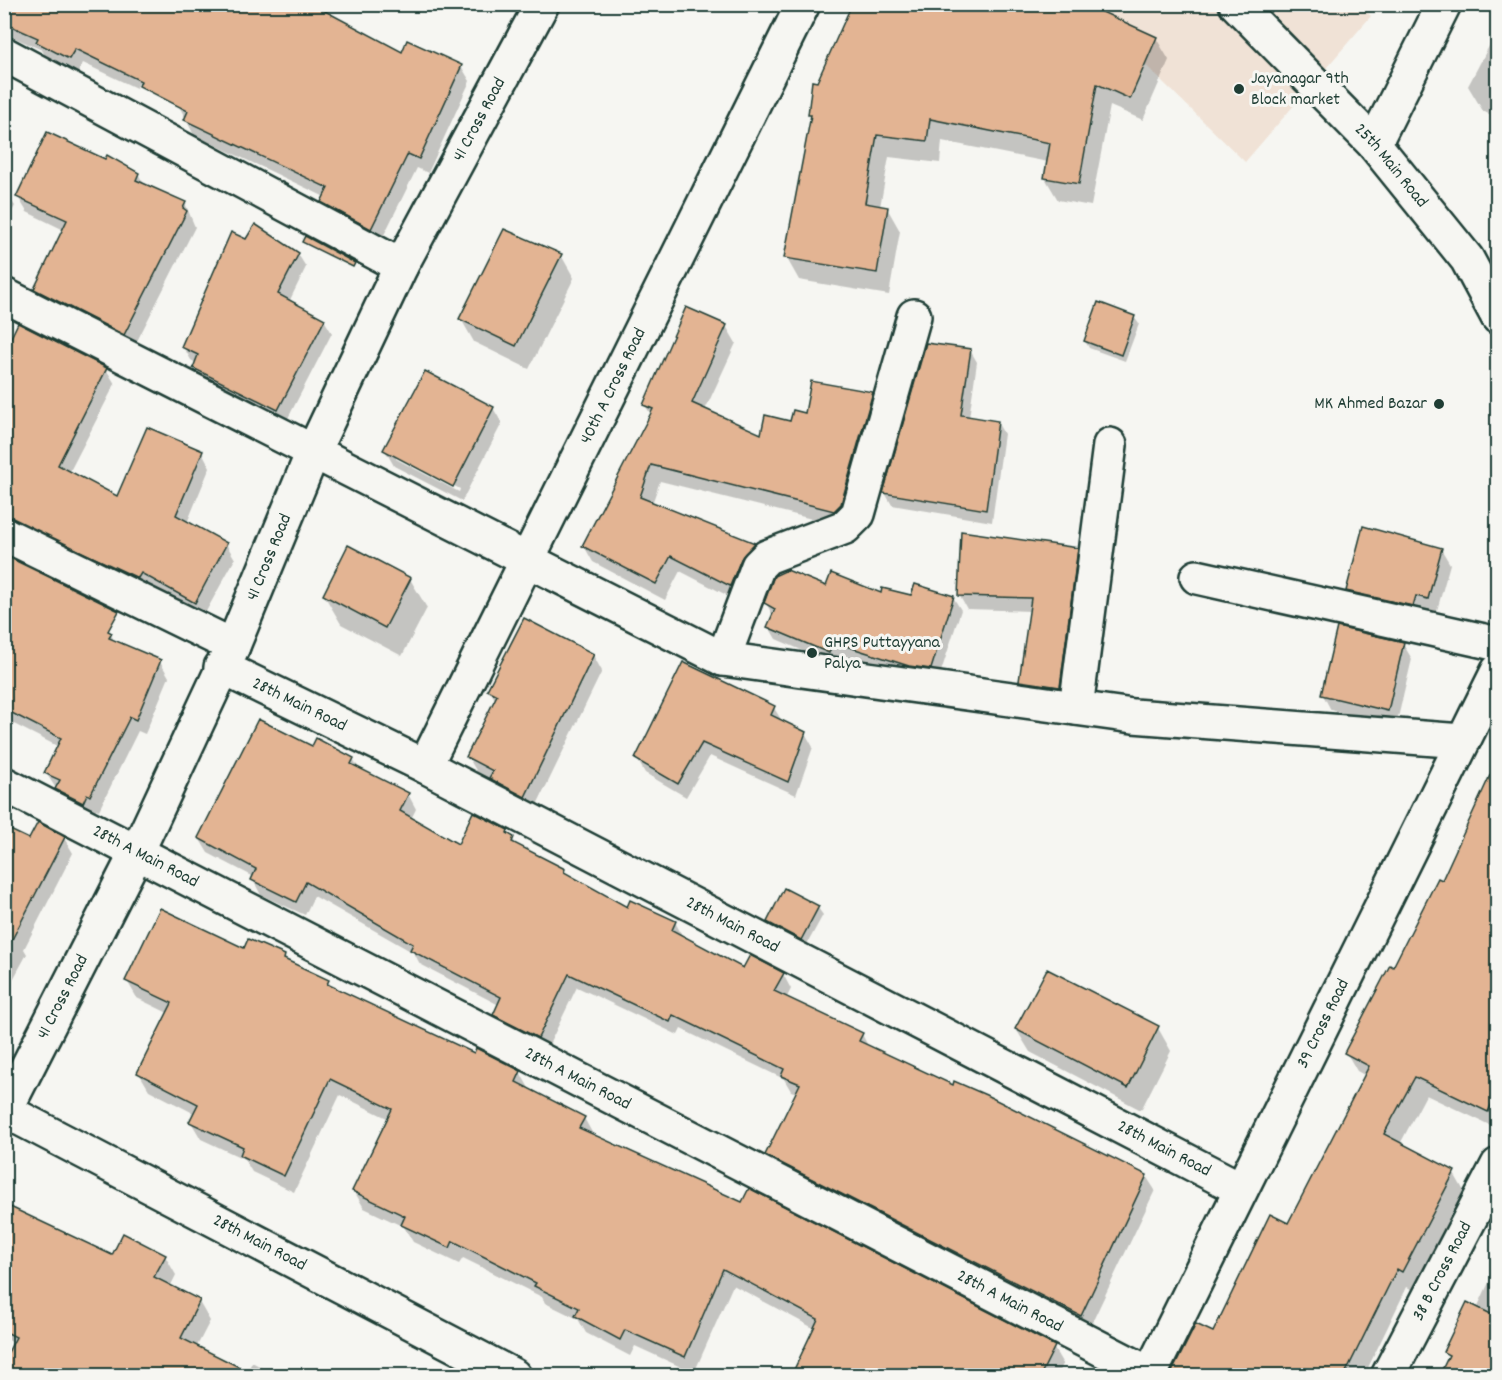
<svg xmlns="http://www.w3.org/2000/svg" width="1502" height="1380" viewBox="0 0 1502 1380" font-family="Dekko,sans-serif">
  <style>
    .built { fill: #f0e2d6 }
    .shadow { fill: #0003; fill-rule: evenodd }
    .building { fill: #e3b493; stroke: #1f3d34; stroke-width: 1.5 }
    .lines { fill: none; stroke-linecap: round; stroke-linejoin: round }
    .minor-casing { stroke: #1f3d34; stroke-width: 38 }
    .minor { stroke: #f6f6f2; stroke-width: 33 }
    .poi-dot { fill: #1f3d34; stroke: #f6f6f2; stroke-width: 2 }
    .labels { text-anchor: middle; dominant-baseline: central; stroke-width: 6; stroke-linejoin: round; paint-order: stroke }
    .poi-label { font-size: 18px; fill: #1f3d34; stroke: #f6f6f2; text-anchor: start }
    .street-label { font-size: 18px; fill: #1f3d34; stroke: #f6f6f2 }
  </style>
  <rect width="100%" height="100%" fill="#f6f6f2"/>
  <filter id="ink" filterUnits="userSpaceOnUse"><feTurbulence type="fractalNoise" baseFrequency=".0167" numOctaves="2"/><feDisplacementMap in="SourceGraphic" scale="12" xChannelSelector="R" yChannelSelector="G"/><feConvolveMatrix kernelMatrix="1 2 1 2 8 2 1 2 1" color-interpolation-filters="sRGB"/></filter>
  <g filter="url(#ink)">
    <polygon class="built" points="1358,4 1371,16 1245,162 1084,5"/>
    <g class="shadow">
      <polygon points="4,4 177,4 136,88 83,63 78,73 46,57 42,50 4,33"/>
      <polygon points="1401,4 1444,4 1435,19"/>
      <polygon points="1498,29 1498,119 1483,111 1468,86"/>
      <polygon points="1156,38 1169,60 1143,120 1110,106 1091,206 1058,200 1045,178 1048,162 942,141 940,163 889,157 880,207 887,208 900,231 889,295 799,280 786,257 812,119 809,115"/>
      <polygon points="461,66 470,81 428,173 417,168 380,243 332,218 323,202 325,197 194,135 179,106"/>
      <polygon points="106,161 138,174 145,185 185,203 195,227 133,349 44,304 35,289 64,230 27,212 18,197"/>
      <polygon points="4,190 15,206 4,226"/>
      <polygon points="298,254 306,267 289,302 324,320 332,333 286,422 202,382 194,368 196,363 191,360 183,346"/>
      <polygon points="561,255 574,278 529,369 474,342 461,319"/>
      <polygon points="1134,317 1139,324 1125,361 1089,348 1085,341"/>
      <polygon points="726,326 736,343 705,410 762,436 807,415 872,393 882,409 844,527 660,481 652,504 754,544 763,560 740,602 680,571 665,600 593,562 584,546 651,415 645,405"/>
      <polygon points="4,338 106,369 115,384 69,473 118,498 202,452 210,467 187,523 226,544 235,559 203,617 149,587 146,591 4,520"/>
      <polygon points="970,350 977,362 969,418 997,422 1004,434 992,522 892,505 885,493"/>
      <path d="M 493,408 L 502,423 L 462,501 L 394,466 L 385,450 ZM 396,455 L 460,489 L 459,492 L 396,459 Z"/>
      <polygon points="1077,549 1085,563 1067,700 1028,695 1020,681 1031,611 967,609 959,595"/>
      <polygon points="1441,549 1450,564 1436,614 1424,610 1422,621 1357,606 1348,591"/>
      <polygon points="410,579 427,608 402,656 341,624 324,595"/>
      <polygon points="4,582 111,634 115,643 160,662 169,677 145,734 138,731 99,810 96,809 91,818 66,804 46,773 59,747 4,719"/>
      <polygon points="827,588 882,595 953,597 961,610 938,681 917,678 840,654 836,665 776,639 769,627 773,616 766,603"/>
      <polygon points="1403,644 1412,659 1396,726 1331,710 1323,695"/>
      <polygon points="593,655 602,671 534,811 500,794 492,781 477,772 468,757 496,701 489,689"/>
      <polygon points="774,708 782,721 805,733 813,747 796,795 710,756 686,797 645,773 637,759"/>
      <polygon points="312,748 353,759 360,770 408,794 416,809 411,819 459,846 507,831 518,847 564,871 567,875 627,910 675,922 683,937 744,970 783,974 791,989 786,999 862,1034 869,1048 1146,1176 1155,1190 1089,1329 775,1169 767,1155 797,1093 791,1091 784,1079 681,1029 678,1035 577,987 546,1051 503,1029 494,1014 499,1005 420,964 414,953 314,896 305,915 261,895 253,880 254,877 208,853 199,838"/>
      <polygon points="1498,768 1498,1129 1426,1095 1400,1144 1453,1172 1464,1191 1413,1290 1407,1287 1364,1376 1172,1376 1213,1334 1289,1225 1366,1076 1357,1071 1346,1052 1442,882"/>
      <polygon points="4,828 29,841 64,838 73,853 24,949 27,954 4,996"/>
      <polygon points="784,890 818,908 823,915 806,946 773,929 768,922"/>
      <polygon points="245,950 284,956 288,963 328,981 332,988 475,1055 520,1072 530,1090 584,1118 594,1136 1053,1347 1063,1364 1058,1376 793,1376 815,1329 733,1285 694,1373 635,1346 630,1356 586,1333 578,1319 545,1303 542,1297 463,1258 459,1264 413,1242 404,1227 364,1208 354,1191 389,1119 340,1095 294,1192 252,1172 244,1159 201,1139 191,1122 195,1114 149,1090 139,1073 168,1013 137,998 127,981"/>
      <polygon points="1158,1028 1171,1051 1141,1110 1030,1052 1016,1029"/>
      <polygon points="5,1205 113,1257 165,1256 176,1275 170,1287 199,1302 210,1321 196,1348 247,1372 252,1362 277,1376 4,1376 14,1343 4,1338"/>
      <polygon points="1498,1263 1498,1376 1440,1376 1449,1358 1445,1352 1477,1308"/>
    </g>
    <g class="building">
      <polygon points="4,4 325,4 325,11 402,52 407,40 462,65 419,159 408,154 371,229 321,202 328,188 184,120 188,111 139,86 141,81 75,49 69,59 36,42 38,38 4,23"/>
      <polygon points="852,4 1085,4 1157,37 1130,99 1097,84 1079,184 1044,178 1050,143 930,119 927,141 877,135 865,203 888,207 877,273 784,258 811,115 808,115 812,81 817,82"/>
      <polygon points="47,132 105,159 107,155 139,173 136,180 186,202 183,208 187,211 124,335 34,289 67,220 16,197"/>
      <polygon points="255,224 299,253 278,294 325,319 278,410 193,368 198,355 181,347 231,232 246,239"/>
      <polygon points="504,229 562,254 516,346 459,319"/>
      <polygon points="305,236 355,263 353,267 302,242"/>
      <polygon points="1098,302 1135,316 1121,355 1084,341"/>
      <polygon points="686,307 727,325 692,403 761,434 765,415 790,421 793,410 805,413 811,381 873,392 841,504 834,511 651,465 640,497 755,543 741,559 730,586 671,556 656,584 582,546 653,409 643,405"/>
      <polygon points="18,323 107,368 58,465 117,496 147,427 203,451 176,515 227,543 195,603 141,573 138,578 4,516 4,352"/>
      <polygon points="926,343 971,349 961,415 998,421 986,510 883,493"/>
      <polygon points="425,371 494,407 453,487 383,450"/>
      <polygon points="1363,526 1442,548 1428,599 1416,596 1413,606 1346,591"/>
      <polygon points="961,531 1078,548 1060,687 1019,681 1031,598 958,596"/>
      <polygon points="348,545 411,578 385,628 323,595"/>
      <polygon points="4,555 119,611 108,631 112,633 109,638 161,660 136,720 130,717 90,796 87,794 83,803 55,789 60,780 44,773 61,738 4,709"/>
      <polygon points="787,570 826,586 831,573 881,593 882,588 911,595 915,584 954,596 931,669 909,666 833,642 829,653 767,627 775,609 764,603 774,576"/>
      <polygon points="524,618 594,654 525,797 489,778 493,771 466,757 497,695 487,690"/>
      <polygon points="1337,627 1404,642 1388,711 1321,695"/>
      <polygon points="683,662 775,706 771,715 806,732 788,782 702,743 678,784 635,759"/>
      <polygon points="258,719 312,746 316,738 354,758 351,764 409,793 400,811 458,844 473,812 508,830 507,833 514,837 512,842 565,869 564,872 627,907 630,900 676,921 672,930 743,968 750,955 784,973 774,991 863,1033 859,1041 953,1085 954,1081 986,1095 1147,1175 1081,1316 765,1155 800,1084 781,1076 784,1069 673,1015 670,1022 569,974 538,1038 493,1015 501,997 410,950 413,944 306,882 296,902 251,880 256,869 198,838"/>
      <polygon points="1497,760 1497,1092 1488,1112 1415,1077 1384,1134 1455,1171 1402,1272 1397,1269 1344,1376 1170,1376 1196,1324 1213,1332 1270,1214 1288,1223 1369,1066 1344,1053 1390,965 1393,967 1438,878 1442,880"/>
      <polygon points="38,822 65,837 4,955 4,827 29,839"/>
      <polygon points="784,888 819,906 801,940 767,922"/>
      <polygon points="160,908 244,948 248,939 285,955 284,959 329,980 327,984 474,1053 476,1048 521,1071 516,1082 585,1117 579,1128 742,1202 749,1188 1055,1346 1040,1376 791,1376 818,1319 723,1269 685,1357 625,1330 620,1340 575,1316 579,1308 534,1286 536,1283 453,1241 450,1248 401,1225 405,1216 352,1191 392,1109 330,1079 284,1176 240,1155 243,1147 189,1122 198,1104 137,1073 172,1003 125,981"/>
      <polygon points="1047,969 1159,1026 1128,1088 1015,1029"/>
      <polygon points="4,1204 112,1255 123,1233 166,1255 154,1277 200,1300 181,1338 257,1376 4,1376 4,1360 16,1337 4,1331"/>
      <polygon points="1467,1302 1497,1317 1497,1376 1439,1376 1449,1355 1443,1352"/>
    </g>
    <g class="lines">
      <g class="minor-casing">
        <g id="minor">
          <path id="s1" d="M 1236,4 L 1374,144 L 1467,259 L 1498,317"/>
          <polyline points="4,54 401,266"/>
          <polyline points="1374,144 1444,4"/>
          <polyline points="4,295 723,659 1133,716 1462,741"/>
          <polyline points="4,534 233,646"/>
          <polyline points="1197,577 1498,644"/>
          <polyline points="723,659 758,566 767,557 845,527 858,514 914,316"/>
          <path id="s2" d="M 221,667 L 425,766 L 1241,1189"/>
          <polyline points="1076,708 1110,445"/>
          <path id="s3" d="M 425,766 L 803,4"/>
          <path id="s4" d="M 4,784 L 1150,1374"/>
          <path id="s5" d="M 4,1110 L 514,1376"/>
          <path id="s6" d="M 4,1113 L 136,854 L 233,646 L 313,452 L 401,266 L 542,4"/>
          <path id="s7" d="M 1149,1376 L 1498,671"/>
          <path id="s8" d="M 1388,1376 L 1498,1165"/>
        </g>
      </g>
      <use href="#minor" class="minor"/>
    </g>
  </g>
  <g class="poi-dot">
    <circle cx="1239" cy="89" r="6"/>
    <circle cx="1439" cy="404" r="6"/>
    <circle cx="812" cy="653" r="6"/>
  </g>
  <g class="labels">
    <g class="poi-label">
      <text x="1251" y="79">Jayanagar 9th<tspan x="1251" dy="21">Block market</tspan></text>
      <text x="1427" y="404" text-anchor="end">MK Ahmed Bazar</text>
      <text x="824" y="643">GHPS Puttayyana<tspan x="824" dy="21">Palya</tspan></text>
    </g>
    <g class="street-label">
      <text stroke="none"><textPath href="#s6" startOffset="1102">41 Cross Road</textPath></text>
      <text stroke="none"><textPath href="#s1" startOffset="224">25th Main Road</textPath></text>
      <text stroke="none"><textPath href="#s3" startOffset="424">40th A Cross Road</textPath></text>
      <text stroke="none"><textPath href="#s6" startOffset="616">41 Cross Road</textPath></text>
      <text stroke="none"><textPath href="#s2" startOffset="87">28th Main Road</textPath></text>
      <text stroke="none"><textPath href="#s4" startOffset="159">28th A Main Road</textPath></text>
      <text stroke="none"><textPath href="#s2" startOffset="573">28th Main Road</textPath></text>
      <text stroke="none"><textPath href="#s6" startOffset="130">41 Cross Road</textPath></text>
      <text stroke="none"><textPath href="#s7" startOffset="393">39 Cross Road</textPath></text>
      <text stroke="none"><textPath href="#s4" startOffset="645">28th A Main Road</textPath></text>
      <text stroke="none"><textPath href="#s2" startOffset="1059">28th Main Road</textPath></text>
      <text stroke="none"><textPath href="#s5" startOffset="288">28th Main Road</textPath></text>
      <text stroke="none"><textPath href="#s8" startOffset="118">38 B Cross Road</textPath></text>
      <text stroke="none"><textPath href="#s4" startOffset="1131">28th A Main Road</textPath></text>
    </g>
  </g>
  <rect width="1502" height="1380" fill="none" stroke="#f6f6f2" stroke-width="24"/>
  <rect x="12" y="12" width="1478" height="1356" fill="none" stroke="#1f3d34" stroke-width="2" filter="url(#ink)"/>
</svg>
